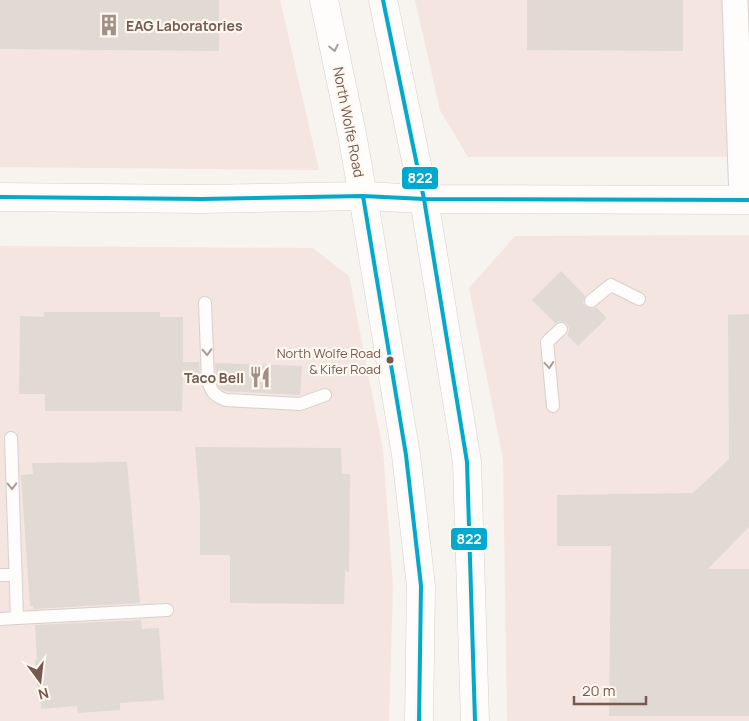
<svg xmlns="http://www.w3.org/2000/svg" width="749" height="721" viewBox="0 0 749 721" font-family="Manrope,sans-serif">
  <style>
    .commercial { fill: #f4e5e0 }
    .building { fill: #e1d9d3 }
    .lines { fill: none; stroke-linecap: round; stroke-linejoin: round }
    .service-casing { stroke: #d6d0cc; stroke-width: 14 }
    .minor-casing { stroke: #d6d0cc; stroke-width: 27 }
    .secondary-casing { stroke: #d7d0ca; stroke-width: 29 }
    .service { stroke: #fefdfc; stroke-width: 12 }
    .minor { stroke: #fefdfc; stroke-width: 25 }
    .secondary { stroke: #fefdfc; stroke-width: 28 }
    .bus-1-casing { stroke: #fef8f0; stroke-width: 8 }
    .bus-1 { stroke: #00a9ce; stroke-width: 4 }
    .oneway { stroke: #ab9b94 }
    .bus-dot { fill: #745a4f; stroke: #fef8f0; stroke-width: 2 }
    .labels { text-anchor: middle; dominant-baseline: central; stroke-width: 4.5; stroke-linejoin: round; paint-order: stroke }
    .bus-label { font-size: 13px; fill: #745a4f; stroke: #fef8f0; text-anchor: end }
    .poi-label { font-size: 14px; font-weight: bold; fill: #745a4f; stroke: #fef8f0; text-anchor: start }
    .street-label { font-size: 14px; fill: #745a4f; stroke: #fef8f0 }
    .line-badge { stroke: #fef8f0; stroke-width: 2 }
    .badge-label { font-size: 14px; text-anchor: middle; font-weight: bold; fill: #fff }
  </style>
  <rect width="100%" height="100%" fill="#f7f3ee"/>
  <g class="commercial">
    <polygon points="0,0 280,0 319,170 0,167"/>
    <polygon points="415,0 749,0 749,157 468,157 440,110"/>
    <polygon points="749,235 749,721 507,721 503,459 469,288 515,236"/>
    <polygon points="0,246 313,248 349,276 383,450 393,586 389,721 0,721"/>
  </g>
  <g class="building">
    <polygon points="0,0 219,0 219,51 0,49"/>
    <polygon points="527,0 683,0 683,51 527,50"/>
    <polygon points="561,271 585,296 583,302 585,306 592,309 596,307 607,318 578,346 567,335 569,332 569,328 567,323 560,321 555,323 532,300"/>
    <polygon points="44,312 160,312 160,317 183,317 183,362 199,362 200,379 183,370 182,411 45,411 45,394 19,394 20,316 44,317"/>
    <polygon points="749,314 749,527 708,569 749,569 749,716 609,716 611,546 557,546 557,495 693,493 729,459 728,315"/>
    <polygon points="215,363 302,366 300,395 225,391 220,388 216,379"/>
    <polygon points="195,447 341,448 342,474 350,474 349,572 345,571 344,604 230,603 230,555 200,555 200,504"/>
    <polygon points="127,462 140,603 33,609 33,606 30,606 21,475 33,474 32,463"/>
    <polygon points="141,620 142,629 159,628 164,700 120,703 120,710 78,713 77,706 41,709 40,689 37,689 35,660 37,660 35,625"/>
  </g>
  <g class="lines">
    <g class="service-casing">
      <g id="service">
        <polyline points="591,301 611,285 639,299"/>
        <path d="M 205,303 L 208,381 C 212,392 214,396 226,400 L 300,404 L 325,395"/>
        <polyline points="553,406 547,342 561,329"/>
        <polyline points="11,438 17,618"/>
        <polyline points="0,575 14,575"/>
        <polyline points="0,619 17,618 167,610"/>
      </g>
    </g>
    <g class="minor-casing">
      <polyline id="minor" points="735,0 742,200"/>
    </g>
    <g class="secondary-casing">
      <g id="secondary">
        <polyline points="324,0 352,134 363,196 406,455 421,586 419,721"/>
        <polyline points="383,0 424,199 467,462 475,721"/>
        <polyline points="0,197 202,199 363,196 424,199 749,200"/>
      </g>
    </g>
    <use href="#service" class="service"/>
    <use href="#minor" class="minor"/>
    <use href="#secondary" class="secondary"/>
    <g class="bus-1-casing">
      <g id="bus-1">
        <polyline points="383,0 424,199 467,462 475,721"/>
        <polyline points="363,196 406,455 421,586 419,721"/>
        <polyline points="0,197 202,199 363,196 424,199 749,200"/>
      </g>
    </g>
    <use href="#bus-1" class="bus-1"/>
  </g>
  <defs><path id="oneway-chevron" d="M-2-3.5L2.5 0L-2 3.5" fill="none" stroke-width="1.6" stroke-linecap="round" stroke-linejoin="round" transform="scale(1.25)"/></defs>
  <g class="oneway">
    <use href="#oneway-chevron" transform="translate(334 48) rotate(78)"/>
    <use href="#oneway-chevron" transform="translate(207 352) rotate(88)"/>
    <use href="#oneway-chevron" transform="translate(549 365) rotate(85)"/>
    <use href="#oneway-chevron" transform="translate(12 486) rotate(89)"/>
  </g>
  <defs>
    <g id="building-bare" transform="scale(1.725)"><path d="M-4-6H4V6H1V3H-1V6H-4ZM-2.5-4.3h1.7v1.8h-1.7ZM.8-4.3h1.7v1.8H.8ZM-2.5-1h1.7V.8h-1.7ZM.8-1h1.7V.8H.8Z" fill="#a29087" stroke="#fef8f0" stroke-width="2.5" paint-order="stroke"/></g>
    <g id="restaurant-bare" transform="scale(1.725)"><path d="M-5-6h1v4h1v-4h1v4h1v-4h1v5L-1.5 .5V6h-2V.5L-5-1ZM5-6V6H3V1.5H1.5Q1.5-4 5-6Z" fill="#a29087" stroke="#fef8f0" stroke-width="2.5" paint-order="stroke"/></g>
  </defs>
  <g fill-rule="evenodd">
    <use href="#building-bare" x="109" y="25"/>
    <use href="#restaurant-bare" x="260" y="377"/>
  </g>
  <circle class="bus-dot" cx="390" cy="360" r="4.5"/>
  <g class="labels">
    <g class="bus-label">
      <text x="381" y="353">North Wolfe Road<tspan x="381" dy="16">&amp; Kifer Road</tspan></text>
    </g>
    <g class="poi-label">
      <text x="126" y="25">EAG Laboratories</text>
      <text x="244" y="377" text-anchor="end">Taco Bell</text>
    </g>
    <g class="street-label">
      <text transform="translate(349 122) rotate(79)">North Wolfe Road</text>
    </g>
  </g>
  <g class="line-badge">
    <rect x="401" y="166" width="38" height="24" rx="5" fill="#00a9ce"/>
    <rect x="450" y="527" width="38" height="24" rx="5" fill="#00a9ce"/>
  </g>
  <g class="badge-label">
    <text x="420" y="183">822</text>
    <text x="469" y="544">822</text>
  </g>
  <g transform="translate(40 681) rotate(165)" stroke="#fef8f0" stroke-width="4" paint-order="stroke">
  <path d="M0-4L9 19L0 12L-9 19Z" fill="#745a4f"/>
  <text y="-8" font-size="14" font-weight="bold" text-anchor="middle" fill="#745a4f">N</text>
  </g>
  <path d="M574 696v8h72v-8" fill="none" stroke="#745a4f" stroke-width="2.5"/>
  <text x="582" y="696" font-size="15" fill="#745a4f" stroke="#fef8f0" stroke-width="4" paint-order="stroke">20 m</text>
</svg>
